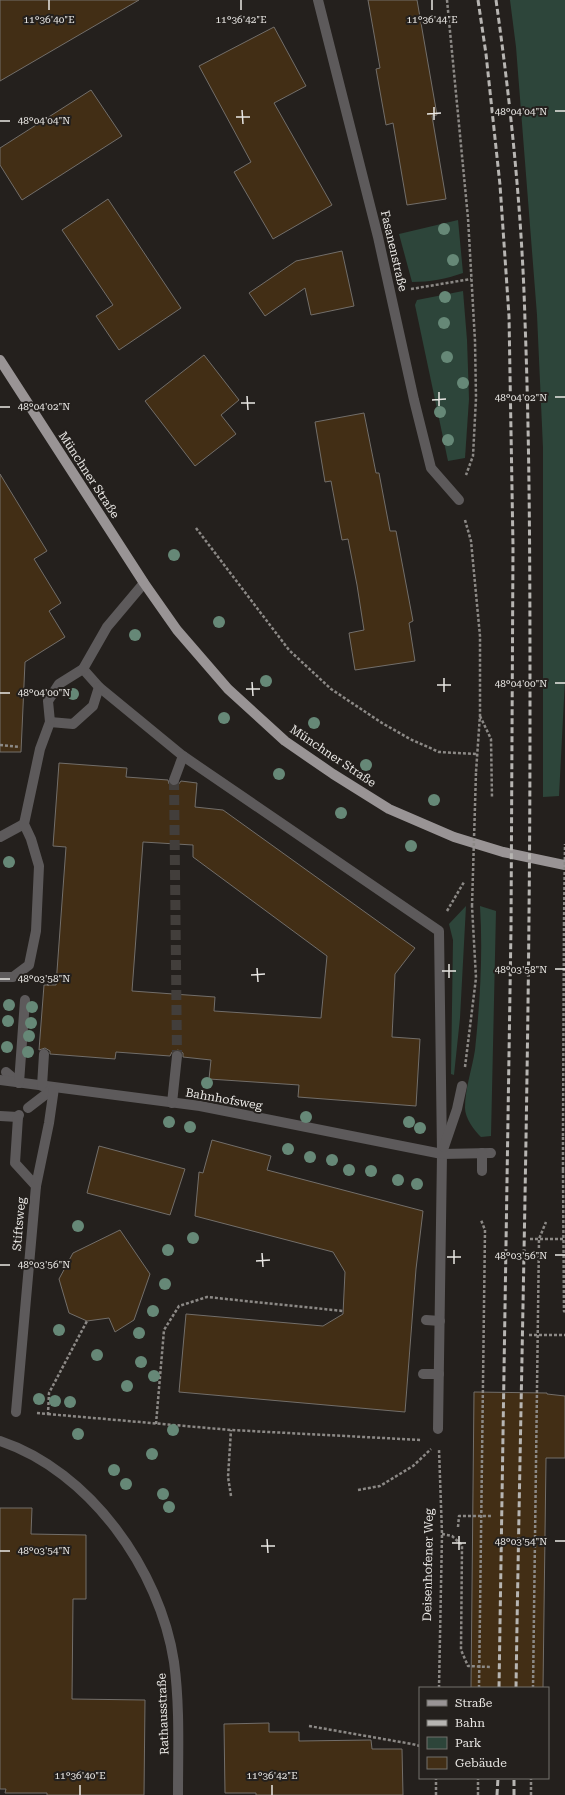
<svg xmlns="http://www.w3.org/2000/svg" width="565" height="1795" viewBox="0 0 565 1795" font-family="'Roboto Serif',serif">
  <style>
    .green { fill: #2d453a }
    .building { fill: #422e15; stroke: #726e6a; fill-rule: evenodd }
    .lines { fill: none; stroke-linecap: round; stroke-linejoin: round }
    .minor-tunnel { stroke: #423e3b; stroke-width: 10; stroke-dasharray: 10 5; stroke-linecap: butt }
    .path { stroke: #8c8986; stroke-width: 2.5; stroke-dasharray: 3 2; stroke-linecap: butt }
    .minor { stroke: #5d5a5b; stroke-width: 10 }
    .major { stroke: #999495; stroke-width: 10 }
    .rail { stroke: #b7b5b2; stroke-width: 3; stroke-dasharray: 6 3; stroke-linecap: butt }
    .path-bridge { stroke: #8c8986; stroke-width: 2.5; stroke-dasharray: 3 2; stroke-linecap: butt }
    .tree { fill: #687 }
    .ticks { fill: none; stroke: #e9e7e4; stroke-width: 1.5 }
    .labels { text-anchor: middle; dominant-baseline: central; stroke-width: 4; stroke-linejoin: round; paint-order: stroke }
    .street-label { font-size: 12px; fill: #e9e7e4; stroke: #24201d }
    .ticks-label { font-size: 10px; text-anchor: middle; fill: #e9e7e4; stroke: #24201d; stroke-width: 4; stroke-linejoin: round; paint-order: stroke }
  </style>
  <rect width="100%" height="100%" fill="#24201d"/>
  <g class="green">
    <polygon points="510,0 565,0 565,679 559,796 543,797 543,448 537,315 516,47"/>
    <path d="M 458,220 L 463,273 C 446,279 430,282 412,282 L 399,234 Z"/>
    <polygon points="463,291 467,340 469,399 465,458 448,461 415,305 417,300"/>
    <polygon points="466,906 460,1018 454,1075 451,1074 453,940 449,924"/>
    <path d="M 480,906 L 496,911 L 491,1136 L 481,1137 C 474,1130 465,1118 465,1108 C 465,1089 472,1069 475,1050 C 480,1002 483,955 480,906 Z"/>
  </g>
  <g class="building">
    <polygon points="0,0 139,0 0,81"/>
    <polygon points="368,0 417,0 437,115 432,116 446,199 407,205 393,123 386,125 376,69 380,68"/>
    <polygon points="274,27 306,86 274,103 332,205 273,239 234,172 251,162 199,66"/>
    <polygon points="91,90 122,136 22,200 0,165 0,148"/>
    <polygon points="108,199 181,308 119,350 96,316 113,305 62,230"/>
    <polygon points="342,251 354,306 311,315 305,288 265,316 249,293 296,261"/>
    <polygon points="204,355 239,400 221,415 236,434 195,466 145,401"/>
    <polygon points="364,413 376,473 379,473 390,531 396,531 413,621 409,623 415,661 355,670 349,633 364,630 357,585 348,539 342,540 331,481 325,482 315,422"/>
    <polygon points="0,474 47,551 34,559 61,603 49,611 65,637 25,662 21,752 0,752"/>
    <path d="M 59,763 L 127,768 L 126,777 L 168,780 L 169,784 L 172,786 L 178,785 L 181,781 L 197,783 L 195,807 L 223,810 L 415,948 L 395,974 L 392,1037 L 420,1039 L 416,1106 L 298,1097 L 299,1085 L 209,1079 L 211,1060 L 183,1057 L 183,1053 L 178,1050 L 172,1052 L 170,1056 L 116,1052 L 115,1059 L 50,1054 L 50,1051 L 45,1048 L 39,1050 L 44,985 L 56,985 L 66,847 L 53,846 ZM 143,842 L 193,845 L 193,857 L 327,956 L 321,1018 L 214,1011 L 215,997 L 132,991 Z"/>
    <polygon points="212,1140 271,1156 267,1170 423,1211 416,1269 405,1412 179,1392 186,1314 323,1326 343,1314 345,1272 333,1252 195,1216 199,1172 203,1173"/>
    <polygon points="99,1146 185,1169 170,1215 87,1193"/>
    <polygon points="120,1230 150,1274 134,1320 115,1332 109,1318 87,1321 69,1313 59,1279 73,1253"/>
    <polygon points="474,1392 547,1393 547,1394 565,1396 565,1458 546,1458 543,1688 471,1688"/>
    <polygon points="0,1508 32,1508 31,1534 86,1535 86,1599 73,1599 72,1699 145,1700 144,1795 47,1795 47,1793 5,1793 6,1789 0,1789"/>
    <polygon points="269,1723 269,1732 299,1732 299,1741 371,1740 372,1749 402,1749 403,1795 256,1795 256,1793 225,1793 224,1724"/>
  </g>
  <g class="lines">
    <polyline class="minor-tunnel" points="174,780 177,1056"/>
    <g class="path">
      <polyline points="447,0 468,218 475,341 476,398 473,456 466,475"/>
      <polyline points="411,289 471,279"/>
      <polyline points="465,520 471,541 480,636 480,715 476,772"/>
      <polyline points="196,528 289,650 331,689 382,723 410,739 439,752 476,754"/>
      <polyline points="480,716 491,739 492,798"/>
      <polyline points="0,745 20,747"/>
      <polyline points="447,911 464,882"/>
      <polyline points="44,980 49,985"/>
      <polyline points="465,1067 476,978 472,906"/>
      <polyline points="563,1136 564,925"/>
      <polyline points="563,1170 564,1311 565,1312"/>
      <polyline points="530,1239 563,1239"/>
      <polyline points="529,1335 565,1335"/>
      <polyline points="37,1413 48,1414 49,1393 87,1321"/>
      <polyline points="48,1414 231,1430 421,1440"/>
      <polyline points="156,1424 164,1330 179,1306 207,1297 343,1311"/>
      <polyline points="358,1490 380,1486 413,1466 431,1449"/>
      <polyline points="231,1496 228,1477 231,1430"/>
      <polyline points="458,1527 459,1516 492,1516"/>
      <polyline points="442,1534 452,1536 462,1545 461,1650 468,1666 490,1667"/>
      <polyline points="439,1688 442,1534 439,1449"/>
      <polyline points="479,1688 485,1230 481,1220"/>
      <polyline points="533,1688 539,1239 546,1222"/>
      <polyline points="309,1726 412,1744 420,1746"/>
      <polyline points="436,1795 436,1778"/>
      <polyline points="478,1795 478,1778"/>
      <polyline points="531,1795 531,1778"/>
    </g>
    <g class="minor">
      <polyline points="318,0 378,237 414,400 431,468 459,500"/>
      <polyline points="83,669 99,687 183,756 439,931 442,1154 438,1429"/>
      <polyline points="50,722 73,724 93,706 99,687"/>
      <polyline points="174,780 183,756"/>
      <polyline points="0,837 24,824"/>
      <polyline points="0,977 13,977 29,965 36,931 39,866 31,839 24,824 40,749 50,722 48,701 59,684 83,669 107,627 144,583"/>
      <polyline points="6,1072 19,1083"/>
      <polyline points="0,1080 200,1106 442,1154 491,1153"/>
      <polyline points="19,1083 25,1000"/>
      <polyline points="42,1086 44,1054"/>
      <polyline points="172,1103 177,1056"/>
      <polyline points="28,1108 54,1088"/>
      <polyline points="0,1116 18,1117 19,1115"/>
      <polyline points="18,1117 15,1163 36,1186"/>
      <polyline points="444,1147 457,1109 462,1086"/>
      <polyline points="482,1171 482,1153"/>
      <polyline points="426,1320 440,1321"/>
      <polyline points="423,1374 439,1374"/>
      <polyline points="16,1412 36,1186 49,1123 54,1088"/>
      <path d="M 0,1441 C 90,1471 160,1570 174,1662 C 180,1706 178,1751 178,1795"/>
    </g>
    <polyline class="major" points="0,360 144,583 177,630 228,689 285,741 333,774 389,809 454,837 503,852 565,865"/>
    <g class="rail">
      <polyline points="478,0 486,54 500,185 509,316 513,546 511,928 499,1688"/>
      <path d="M 496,0 C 511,106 522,214 525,321 C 530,454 530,587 530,720 C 530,1043 521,1365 516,1688"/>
      <polyline points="497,1795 498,1778"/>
      <polyline points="514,1795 514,1778"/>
    </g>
    <g class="path-bridge">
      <polyline points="472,906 476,772"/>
      <polyline points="564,925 565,844"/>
      <polyline points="563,1170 563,1136"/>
    </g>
  </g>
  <g class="tree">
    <circle cx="444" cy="229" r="6"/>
    <circle cx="453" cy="260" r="6"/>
    <circle cx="445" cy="297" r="6"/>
    <circle cx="444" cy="323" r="6"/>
    <circle cx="447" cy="357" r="6"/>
    <circle cx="463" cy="383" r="6"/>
    <circle cx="440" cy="412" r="6"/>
    <circle cx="448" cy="440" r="6"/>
    <circle cx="174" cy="555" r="6"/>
    <circle cx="219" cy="622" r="6"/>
    <circle cx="135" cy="635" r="6"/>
    <circle cx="266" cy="681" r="6"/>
    <circle cx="73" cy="694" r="6"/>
    <circle cx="224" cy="718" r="6"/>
    <circle cx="314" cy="723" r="6"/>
    <circle cx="366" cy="765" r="6"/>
    <circle cx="279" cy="774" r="6"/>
    <circle cx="434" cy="800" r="6"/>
    <circle cx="341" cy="813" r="6"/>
    <circle cx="411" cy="846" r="6"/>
    <circle cx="9" cy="862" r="6"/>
    <circle cx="9" cy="1005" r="6"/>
    <circle cx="32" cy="1007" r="6"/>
    <circle cx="8" cy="1021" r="6"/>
    <circle cx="31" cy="1023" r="6"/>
    <circle cx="29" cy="1036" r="6"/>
    <circle cx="7" cy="1047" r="6"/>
    <circle cx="28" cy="1052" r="6"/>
    <circle cx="207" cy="1083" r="6"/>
    <circle cx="306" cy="1117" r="6"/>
    <circle cx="169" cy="1122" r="6"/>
    <circle cx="409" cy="1122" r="6"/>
    <circle cx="190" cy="1127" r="6"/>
    <circle cx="420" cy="1128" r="6"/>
    <circle cx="288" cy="1149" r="6"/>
    <circle cx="310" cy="1157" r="6"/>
    <circle cx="332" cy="1160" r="6"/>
    <circle cx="349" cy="1170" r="6"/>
    <circle cx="371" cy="1171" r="6"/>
    <circle cx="398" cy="1180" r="6"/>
    <circle cx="417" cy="1184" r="6"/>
    <circle cx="78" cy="1226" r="6"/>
    <circle cx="193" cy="1238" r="6"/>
    <circle cx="168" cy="1250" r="6"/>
    <circle cx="165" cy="1284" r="6"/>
    <circle cx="153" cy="1311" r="6"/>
    <circle cx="59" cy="1330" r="6"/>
    <circle cx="139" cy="1333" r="6"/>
    <circle cx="97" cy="1355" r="6"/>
    <circle cx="141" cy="1362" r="6"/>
    <circle cx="154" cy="1376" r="6"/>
    <circle cx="127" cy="1386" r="6"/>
    <circle cx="39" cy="1399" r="6"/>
    <circle cx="55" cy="1401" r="6"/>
    <circle cx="70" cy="1402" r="6"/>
    <circle cx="173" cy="1430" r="6"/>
    <circle cx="78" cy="1434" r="6"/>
    <circle cx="152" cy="1454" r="6"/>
    <circle cx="114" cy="1470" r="6"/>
    <circle cx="126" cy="1484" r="6"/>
    <circle cx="163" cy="1494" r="6"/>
    <circle cx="169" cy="1507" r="6"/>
  </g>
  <path class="ticks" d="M 49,0 L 49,10M 241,0 L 241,10M 432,0 L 432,10M 434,107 L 434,120M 242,110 L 243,124M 555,111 L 565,111M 427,114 L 441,113M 236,117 L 250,117M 0,121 L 10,121M 439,392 L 439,406M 247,396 L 248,410M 555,397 L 565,397M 432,400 L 446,399M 241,403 L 255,403M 0,407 L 10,407M 444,678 L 444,692M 252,682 L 253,696M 555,683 L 565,683M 437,685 L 451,685M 246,689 L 260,689M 0,693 L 10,693M 449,964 L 449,978M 257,968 L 258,982M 555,969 L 565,969M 442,971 L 456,971M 251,975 L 265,974M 0,979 L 10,979M 454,1250 L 454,1264M 262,1253 L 263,1267M 555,1255 L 565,1255M 447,1257 L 461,1257M 256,1261 L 270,1260M 0,1265 L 10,1265M 459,1536 L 459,1550M 267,1539 L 268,1553M 555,1541 L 565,1541M 452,1543 L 466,1543M 261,1546 L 275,1546M 0,1551 L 10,1551M 80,1785 L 80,1795M 272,1785 L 272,1795"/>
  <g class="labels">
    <g class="street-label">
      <text transform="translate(394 251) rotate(77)">Fasanenstraße</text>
      <text transform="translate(89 475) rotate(57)">Münchner Straße</text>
      <text transform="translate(333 756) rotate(34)">Münchner Straße</text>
      <text transform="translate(224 1099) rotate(10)">Bahnhofsweg</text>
      <text transform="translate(19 1224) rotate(-85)">Stiftsweg</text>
      <text transform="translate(428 1565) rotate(-89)">Deisenhofener Weg</text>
      <text transform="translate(163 1714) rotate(-92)">Rathausstraße</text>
    </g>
  </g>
  <g class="ticks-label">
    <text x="49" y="23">11°36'40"E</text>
    <text x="241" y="23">11°36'42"E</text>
    <text x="432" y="23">11°36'44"E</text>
    <text x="521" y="115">48°04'04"N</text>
    <text x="44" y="124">48°04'04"N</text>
    <text x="521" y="401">48°04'02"N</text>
    <text x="44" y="410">48°04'02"N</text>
    <text x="521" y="687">48°04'00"N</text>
    <text x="44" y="696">48°04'00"N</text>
    <text x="521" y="973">48°03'58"N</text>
    <text x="44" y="982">48°03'58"N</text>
    <text x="521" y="1259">48°03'56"N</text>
    <text x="44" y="1268">48°03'56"N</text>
    <text x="521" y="1545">48°03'54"N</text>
    <text x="44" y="1554">48°03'54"N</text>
    <text x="80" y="1779">11°36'40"E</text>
    <text x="272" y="1779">11°36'42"E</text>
  </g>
  <rect x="419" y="1687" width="130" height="92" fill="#24201d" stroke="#73706d"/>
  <rect x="427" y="1700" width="20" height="6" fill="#999495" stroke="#73706d"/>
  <text x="455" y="1707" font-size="12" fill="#e9e7e4">Straße</text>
  <rect x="427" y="1720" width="20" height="6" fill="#b7b5b2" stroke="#73706d"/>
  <text x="455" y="1727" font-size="12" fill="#e9e7e4">Bahn</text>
  <rect x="427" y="1737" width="20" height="12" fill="#2d453a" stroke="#73706d"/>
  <text x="455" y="1747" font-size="12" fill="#e9e7e4">Park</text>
  <rect x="427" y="1757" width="20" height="12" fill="#422e15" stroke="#73706d"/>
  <text x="455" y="1767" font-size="12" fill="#e9e7e4">Gebäude</text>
</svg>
